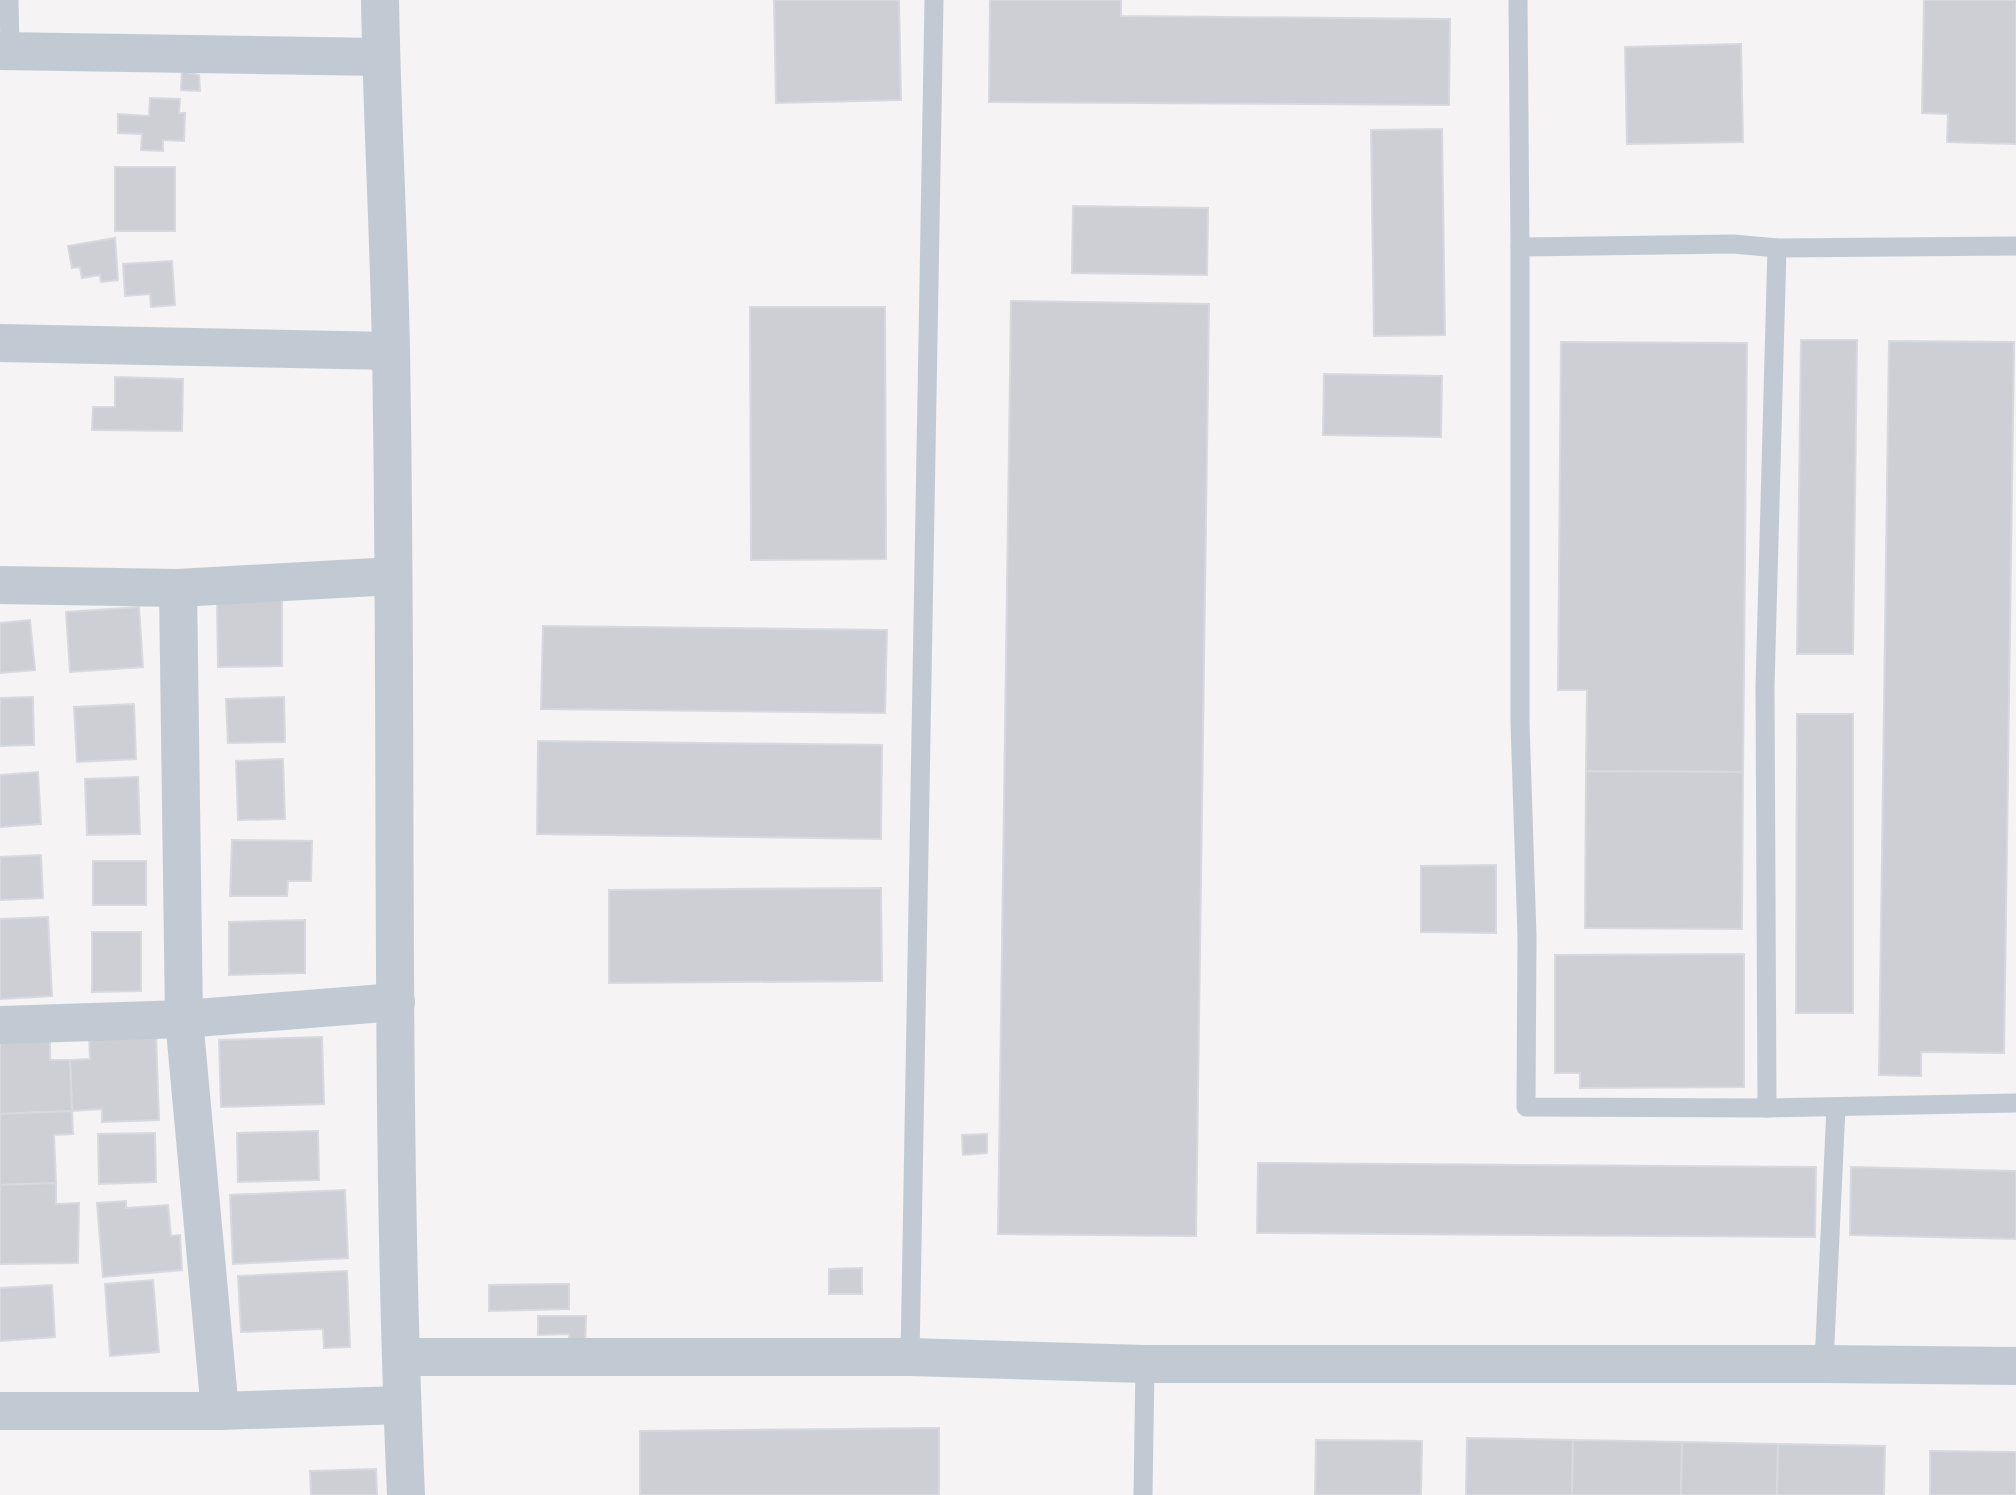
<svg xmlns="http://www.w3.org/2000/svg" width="2016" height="1495" viewBox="0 0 2016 1495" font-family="Mulish,sans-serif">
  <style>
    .building { fill: #cdcfd5; stroke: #d7d9de; stroke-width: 2 }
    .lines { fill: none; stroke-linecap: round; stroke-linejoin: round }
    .lane { stroke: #c1cad2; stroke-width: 19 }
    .street { stroke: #c1cad2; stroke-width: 38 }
  </style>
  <rect width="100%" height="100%" fill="#f5f3f3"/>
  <g class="building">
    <polygon points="774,0 899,0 901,100 776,103"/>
    <polygon points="990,0 1121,0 1121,16 1450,19 1449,105 989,102"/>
    <polygon points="1924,0 2016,0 2016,144 1947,142 1948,114 1922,113"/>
    <polygon points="1741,44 1743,142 1627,144 1625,47"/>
    <polygon points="182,71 199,75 200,91 181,90"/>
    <polygon points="150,98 180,99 179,113 185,113 184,141 163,140 163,151 141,150 142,134 118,133 118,114 149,116"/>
    <polygon points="1442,129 1445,335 1374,336 1371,130"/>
    <rect x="115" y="167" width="60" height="64"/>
    <polygon points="1073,206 1208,208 1207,275 1072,273"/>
    <polygon points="115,238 118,280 101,282 100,275 82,278 80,267 72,268 68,246"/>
    <polygon points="172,261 175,305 151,307 150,294 125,296 123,264"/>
    <polygon points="1011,301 1209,304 1196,1236 998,1234"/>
    <polygon points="750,307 885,307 886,559 751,560"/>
    <polygon points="1801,340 1857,340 1853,654 1797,654"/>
    <polygon points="1889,341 2014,342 2004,1053 1921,1052 1921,1076 1879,1075"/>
    <polygon points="1561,342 1747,343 1743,772 1586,771 1587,690 1558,690"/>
    <polygon points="1324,374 1442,376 1441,437 1323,435"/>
    <polygon points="115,377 183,379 182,431 92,430 93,407 115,407"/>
    <polygon points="282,600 282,666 218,667 217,602"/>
    <polygon points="139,607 143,667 70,672 66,612"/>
    <polygon points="30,620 35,670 0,673 0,623"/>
    <polygon points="543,626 887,630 885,713 541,709"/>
    <polygon points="33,697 34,745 0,746 0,698"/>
    <polygon points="284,697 285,742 228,743 226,699"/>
    <polygon points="134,704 136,759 77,762 74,707"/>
    <polygon points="1797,714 1853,714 1853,1013 1796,1013"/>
    <polygon points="538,741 882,745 881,839 537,834"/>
    <polygon points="283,759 285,819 238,820 236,761"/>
    <polygon points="1586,771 1743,772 1742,929 1585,928"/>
    <polygon points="38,772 41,824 0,827 0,775"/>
    <polygon points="138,777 140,834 87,835 85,779"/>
    <polygon points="232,840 312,841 311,881 288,881 287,896 230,896"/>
    <polygon points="41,855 43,898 0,900 0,857"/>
    <rect x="93" y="861" width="53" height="44"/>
    <polygon points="1496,865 1496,933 1421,932 1421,866"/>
    <polygon points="881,888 882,981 609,983 609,890"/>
    <polygon points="48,917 52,996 0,999 0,919"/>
    <polygon points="305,920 305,973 229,975 229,922"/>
    <polygon points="92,932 141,932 141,991 92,992"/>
    <polygon points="1744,954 1744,1087 1580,1088 1580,1073 1555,1073 1555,955"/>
    <polygon points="156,1034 159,1120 102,1122 102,1109 72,1111 70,1060 90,1059 89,1036"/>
    <polygon points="322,1037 324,1104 221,1107 219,1040"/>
    <polygon points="50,1040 50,1060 70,1060 72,1111 0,1114 0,1042"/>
    <polygon points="72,1111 73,1134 54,1135 56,1183 0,1185 0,1114"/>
    <polygon points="318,1131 319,1180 238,1182 237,1133"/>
    <polygon points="155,1133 156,1182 99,1184 98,1134"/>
    <polygon points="987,1134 987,1153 963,1155 962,1135"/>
    <polygon points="1258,1163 1816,1167 1815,1237 1257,1233"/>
    <polygon points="1851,1167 2016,1171 2016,1239 1850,1235"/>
    <polygon points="56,1183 56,1204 79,1203 78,1263 0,1264 0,1185"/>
    <polygon points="345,1190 348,1258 233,1264 230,1195"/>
    <polygon points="126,1201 126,1208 168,1205 171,1236 180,1235 182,1270 103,1277 97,1203"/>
    <polygon points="862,1268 862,1294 829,1294 829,1269"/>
    <polygon points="347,1271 350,1347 324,1348 323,1329 241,1332 238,1276"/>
    <polygon points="153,1280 159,1352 110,1356 105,1284"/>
    <polygon points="569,1284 569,1309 489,1311 489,1285"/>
    <polygon points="52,1285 55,1337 0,1341 0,1288"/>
    <polygon points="538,1316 586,1316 585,1347 569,1347 569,1334 538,1335"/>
    <polygon points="939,1428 939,1495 640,1495 640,1431"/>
    <polygon points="1467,1438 1573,1440 1572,1495 1466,1495"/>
    <polygon points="1316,1440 1422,1441 1421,1495 1315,1495"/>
    <polygon points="1573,1440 1682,1442 1681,1495 1572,1495"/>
    <polygon points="1682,1442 1778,1444 1777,1495 1681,1495"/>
    <polygon points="1778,1444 1885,1446 1884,1495 1777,1495"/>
    <polygon points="1930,1451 2016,1452 2016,1495 1930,1495"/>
    <polygon points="376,1469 377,1495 311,1495 310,1471"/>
  </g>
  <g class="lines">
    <g class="lane">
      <polyline points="9,0 10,51"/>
      <polyline points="1518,0 1520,247 1520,723 1527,936 1526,1107 1767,1108 2016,1103"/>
      <polyline points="1520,247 1733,244 1777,248 2016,246"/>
      <polyline points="1767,1108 1765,686 1777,248"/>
      <polyline points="910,1357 934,0"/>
      <polyline points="1824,1364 1836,1107"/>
      <polyline points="1143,1495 1145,1364"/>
    </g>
    <g class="street">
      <path d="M 380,0 C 382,118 389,235 391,353 C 398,734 389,1115 406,1495"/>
      <polyline points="0,51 381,57"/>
      <polyline points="0,343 391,351"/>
      <polyline points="0,585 178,588 393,576"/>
      <polyline points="178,588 184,1019 220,1411"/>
      <polyline points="0,1025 184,1019 396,1002"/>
      <polyline points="401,1357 910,1357 1145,1364 1824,1364 2016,1366"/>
      <polyline points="0,1411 220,1411 402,1405"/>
    </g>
  </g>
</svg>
